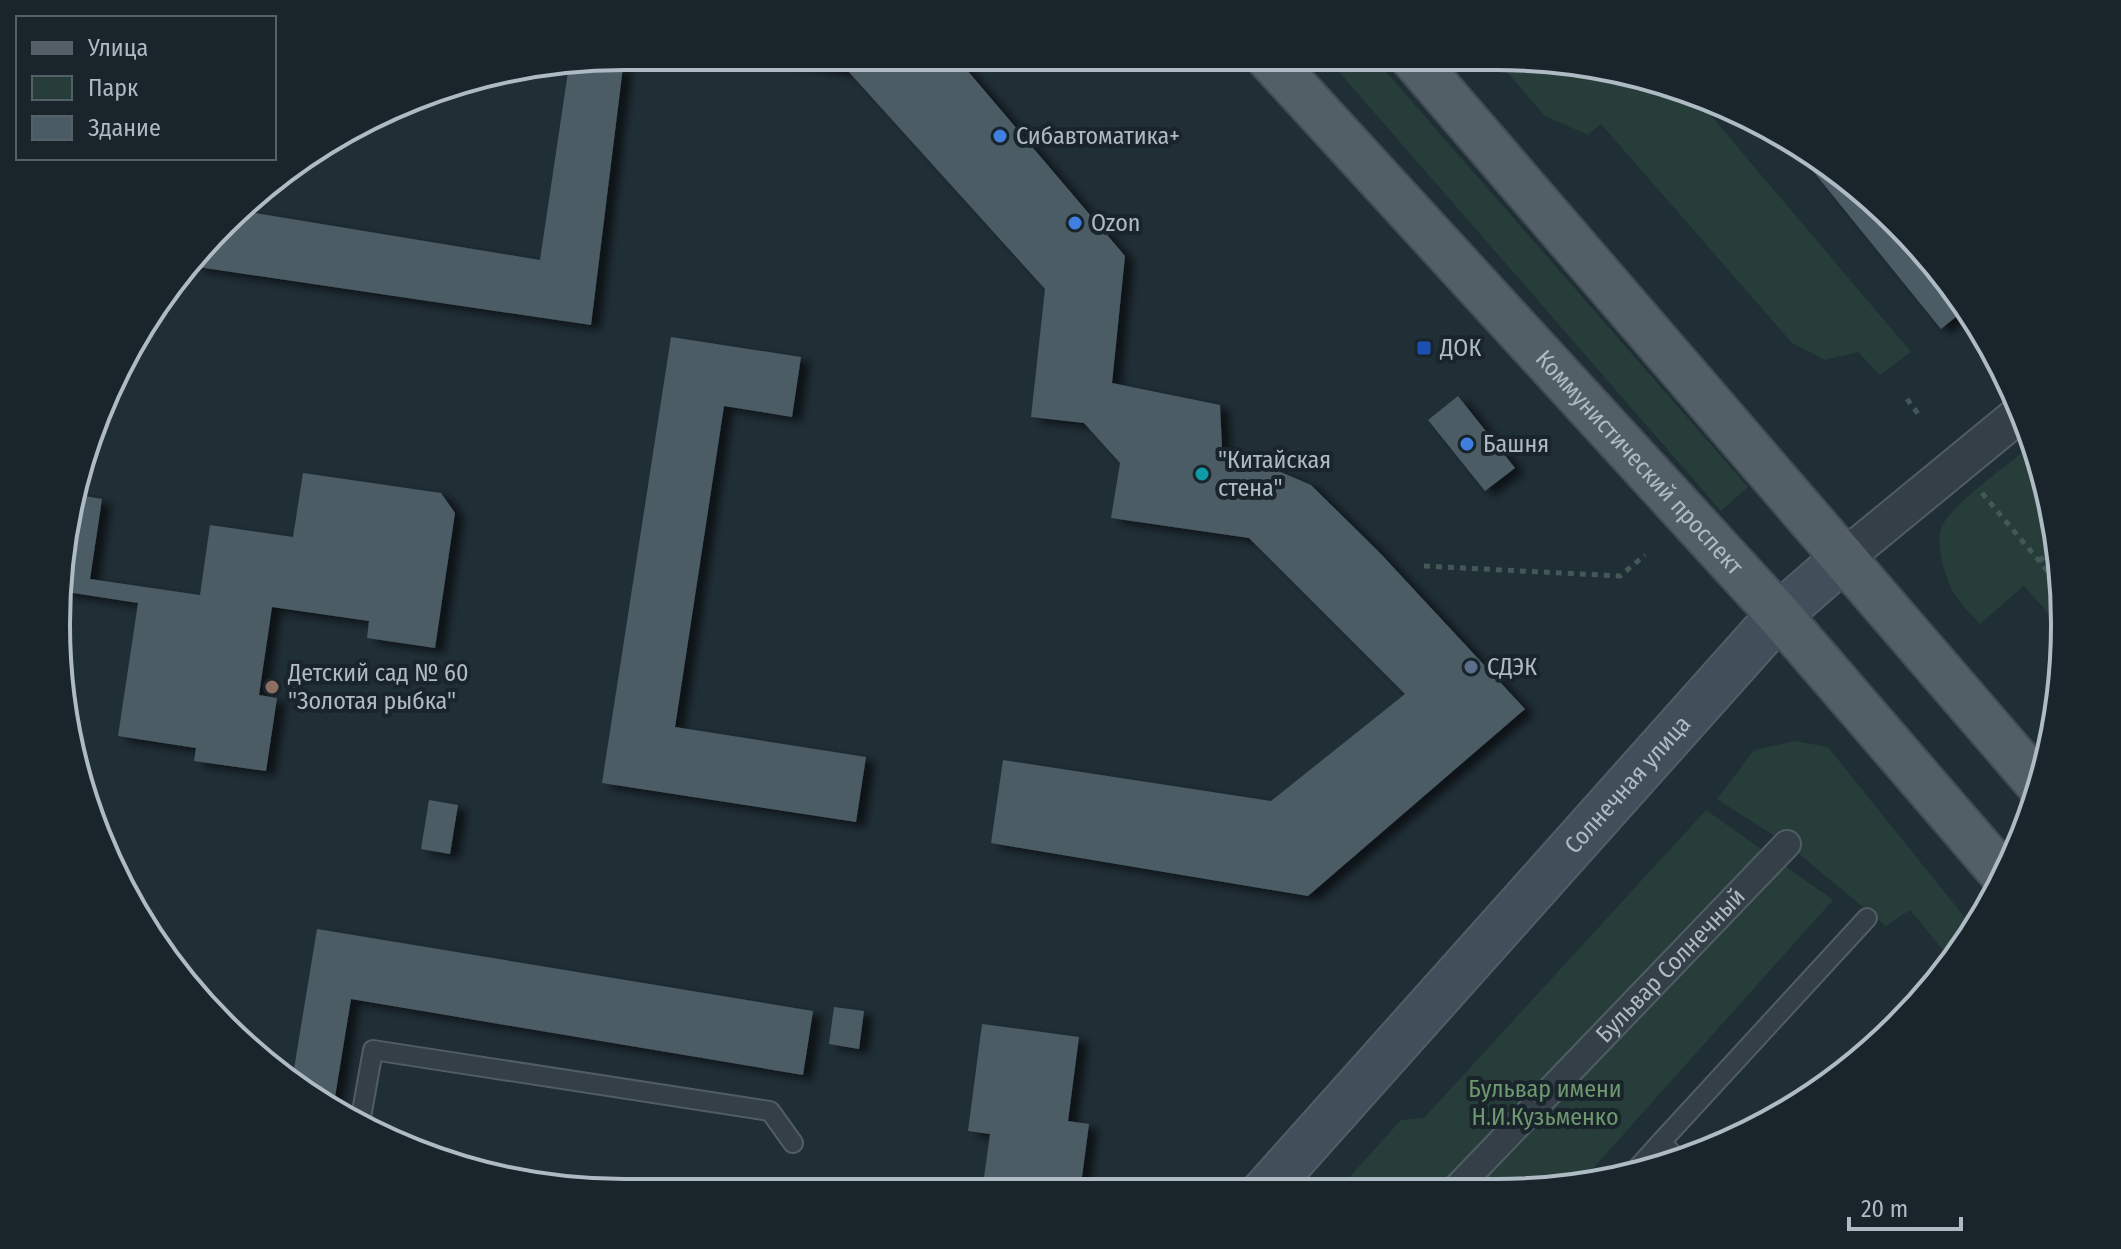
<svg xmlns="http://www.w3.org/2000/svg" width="2121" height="1249" viewBox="0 0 2121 1249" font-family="'Fira Sans Condensed',sans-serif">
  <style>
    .green { fill: #263d39 }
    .building { fill: #4b5b65; filter: url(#shadow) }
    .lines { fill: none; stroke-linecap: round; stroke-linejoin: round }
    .service-casing { stroke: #515d65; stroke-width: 22 }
    .pedestrian-casing { stroke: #515d65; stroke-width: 30 }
    .minor-casing { stroke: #515d65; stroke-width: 40 }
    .secondary-casing { stroke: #515d65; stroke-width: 48 }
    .primary-casing { stroke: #404b53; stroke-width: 48 }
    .path { stroke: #445857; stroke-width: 5; stroke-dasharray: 6 6; stroke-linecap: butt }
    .service { stroke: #343f47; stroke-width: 18 }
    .pedestrian { stroke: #343f47; stroke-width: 26 }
    .minor { stroke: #343f47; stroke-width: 36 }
    .secondary { stroke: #424f5a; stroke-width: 44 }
    .primary { stroke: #525f67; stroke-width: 44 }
    .shop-dot { fill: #3f7fe0; stroke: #19242b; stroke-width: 3 }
    .transit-dot { fill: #1a4fb4; stroke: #19242b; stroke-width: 3 }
    .culture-dot { fill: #0f9aa8; stroke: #19242b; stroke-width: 3 }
    .service-dot { fill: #5c6f8a; stroke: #19242b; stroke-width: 3 }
    .education-dot { fill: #8d6e63; stroke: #19242b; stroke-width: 3 }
    .labels { text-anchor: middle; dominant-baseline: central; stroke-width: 8; stroke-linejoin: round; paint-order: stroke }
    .poi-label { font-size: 24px; fill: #aebac4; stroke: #19242b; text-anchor: start }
    .street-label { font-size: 24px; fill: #aebac4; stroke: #19242b }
    .park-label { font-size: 24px; fill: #6e9870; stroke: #19242b }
    .rim { fill: none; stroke: #aebac4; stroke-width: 4 }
  </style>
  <defs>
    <filter id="shadow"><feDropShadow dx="9" dy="5" stdDeviation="4" flood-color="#0009"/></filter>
  </defs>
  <rect width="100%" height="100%" fill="#202e36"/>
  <g class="green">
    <polygon points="1326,57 1373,57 1748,487 1721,511"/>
    <polygon points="1494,57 1534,57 1680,86 1691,92 1911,352 1880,375 1858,352 1825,360 1792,343 1601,124 1588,135 1545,116"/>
    <path d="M 2033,444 L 2054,513 L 2064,631 L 2024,586 L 1980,624 C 1971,614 1959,603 1952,590 C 1944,574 1936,547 1941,529 C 1947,507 2013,461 2033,444 Z"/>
    <polygon points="1795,741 1828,747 1975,930 1952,961 1910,910 1886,926 1787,844 1717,799 1754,750"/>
    <polygon points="1706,810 1833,900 1580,1183 1534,1192 1336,1192 1401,1120 1424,1118"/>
  </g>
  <g class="building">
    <polygon points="747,56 955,56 1125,256 1112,383 1220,405 1222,447 1311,485 1380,553 1525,709 1308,896 991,843 1003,760 1271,801 1405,694 1249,538 1111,518 1120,463 1084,423 1031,417 1045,289 848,71"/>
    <polygon points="583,63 623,67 591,325 191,266 243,211 540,260 569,65"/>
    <polygon points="1787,139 1812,152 1898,222 1968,307 1941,329"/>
    <polygon points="671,337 801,357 792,417 724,406 675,727 866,757 856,822 602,783"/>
    <polygon points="1458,396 1515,468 1485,491 1428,420"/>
    <polygon points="303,473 441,493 455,513 435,648 367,638 369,621 272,607 259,695 277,698 266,771 194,761 196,748 118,736 138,603 60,591 73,494 102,499 90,579 200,595 210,525 293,537"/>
    <polygon points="429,800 458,805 450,854 421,849"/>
    <polygon points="317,929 813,1011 803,1075 351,999 333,1109 309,1097 292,1081"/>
    <polygon points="834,1007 864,1011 859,1049 829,1044"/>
    <polygon points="982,1024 1079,1037 1068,1121 1089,1124 1080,1192 982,1192 990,1134 968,1131"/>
  </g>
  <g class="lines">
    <g class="service-casing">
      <g id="service">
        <polyline points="360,1123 373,1050 770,1111 793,1143"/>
        <polyline points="1661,1142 1867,918"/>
        <polyline points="1634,1172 1661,1142 1680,1162"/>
      </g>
    </g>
    <g class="pedestrian-casing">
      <g id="pedestrian">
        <path id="s1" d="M 1453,1192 L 1787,844"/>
      </g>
    </g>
    <g class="minor-casing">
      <polyline id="minor" points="1844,558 2023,411"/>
    </g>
    <g class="secondary-casing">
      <g id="secondary">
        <path id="s2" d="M 1264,1192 L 1779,615 L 1844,558"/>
      </g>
    </g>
    <g class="primary-casing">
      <g id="primary">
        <path id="s3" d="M 1268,57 L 1779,615 L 2004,876"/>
        <polyline points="1412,57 2039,785"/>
      </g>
    </g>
    <g class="path">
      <polyline points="1907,399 1919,415"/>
      <polyline points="1982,493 2061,587"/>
      <polyline points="2039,561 2057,546"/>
      <polyline points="1424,566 1620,576 1645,555"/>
    </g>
    <use href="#service" class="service"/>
    <use href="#pedestrian" class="pedestrian"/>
    <use href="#minor" class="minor"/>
    <use href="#secondary" class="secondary"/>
    <use href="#primary" class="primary"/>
  </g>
  <g class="shop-dot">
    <circle cx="1000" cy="136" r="8"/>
    <circle cx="1075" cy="223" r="8"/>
    <circle cx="1467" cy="444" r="8"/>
  </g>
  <rect class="transit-dot" x="1416" y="340" width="16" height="16" rx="4"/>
  <circle class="culture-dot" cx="1202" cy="474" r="8"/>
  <circle class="service-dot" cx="1471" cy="667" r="8"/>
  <circle class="education-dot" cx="272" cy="687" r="8"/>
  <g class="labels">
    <g class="poi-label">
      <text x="1016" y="136">Сибавтоматика+</text>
      <text x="1091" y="223">Ozon</text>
      <text x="1440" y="348">ДОК</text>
      <text x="1483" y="444">Башня</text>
      <text x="1218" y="460">"Китайская<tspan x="1218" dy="28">стена"</tspan></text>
      <text x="1487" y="667">СДЭК</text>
      <text x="288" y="673">Детский сад № 60<tspan x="288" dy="28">"Золотая рыбка"</tspan></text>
    </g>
    <g class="street-label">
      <text stroke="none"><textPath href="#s3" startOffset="550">Коммунистический проспект</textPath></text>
      <text stroke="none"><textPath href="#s2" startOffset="546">Солнечная улица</textPath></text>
      <text stroke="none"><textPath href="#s1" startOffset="314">Бульвар Солнечный</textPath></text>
    </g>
    <g class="park-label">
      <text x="1545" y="1089">Бульвар имени<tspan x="1545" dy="28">Н.И.Кузьменко</tspan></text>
    </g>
  </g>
  <path d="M0 0H2121V1249H0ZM624 70H1497A554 554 0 0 1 2051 624V625A554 554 0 0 1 1497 1179H624A554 554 0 0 1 70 625V624A554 554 0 0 1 624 70Z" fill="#19242b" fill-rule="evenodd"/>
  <path class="rim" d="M624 70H1497A554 554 0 0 1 2051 624V625A554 554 0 0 1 1497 1179H624A554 554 0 0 1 70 625V624A554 554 0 0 1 624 70Z"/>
  <rect x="16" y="16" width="260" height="144" fill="#19242b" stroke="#556068" stroke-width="2"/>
  <rect x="32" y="42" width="40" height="12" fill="#525f67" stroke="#556068" stroke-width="2"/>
  <text x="88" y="56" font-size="24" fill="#aebac4">Улица</text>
  <rect x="32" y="76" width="40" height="24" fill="#263d39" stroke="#556068" stroke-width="2"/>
  <text x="88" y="96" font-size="24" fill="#aebac4">Парк</text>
  <rect x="32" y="116" width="40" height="24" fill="#4b5b65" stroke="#556068" stroke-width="2"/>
  <text x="88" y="136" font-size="24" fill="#aebac4">Здание</text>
  <path d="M1849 1217v12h112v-12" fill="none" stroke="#aebac4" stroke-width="4"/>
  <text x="1861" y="1217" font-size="24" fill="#aebac4" stroke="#19242b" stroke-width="6" paint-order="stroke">20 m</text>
</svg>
